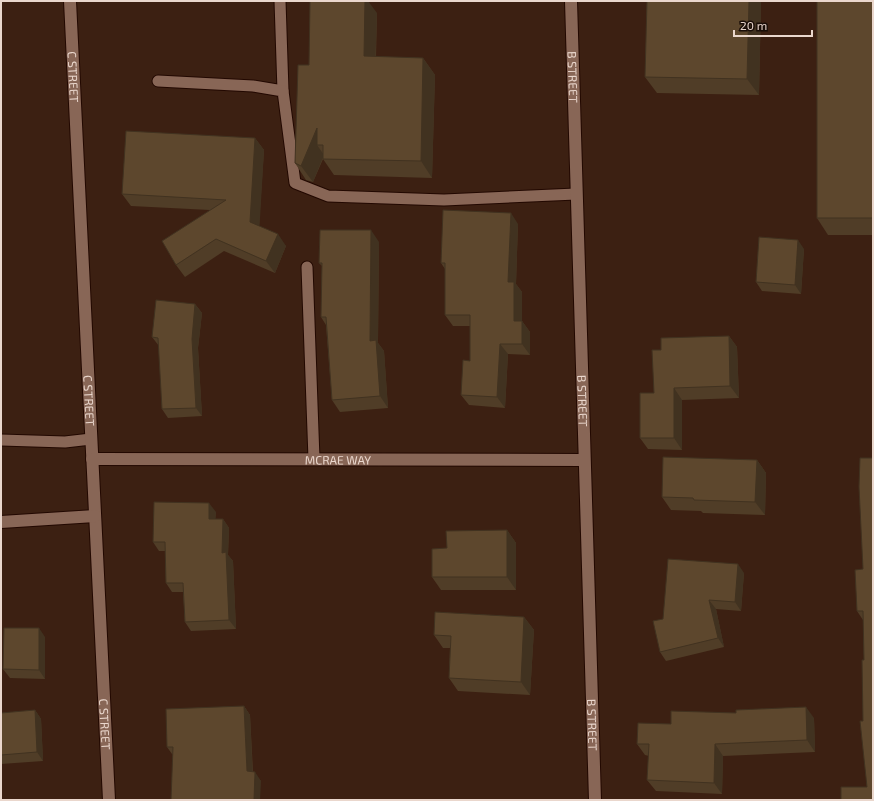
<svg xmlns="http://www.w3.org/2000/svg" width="874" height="801" viewBox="0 0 874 801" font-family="'Exo 2',sans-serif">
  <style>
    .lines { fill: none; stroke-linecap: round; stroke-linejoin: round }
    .lane-casing { stroke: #220800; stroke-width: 13 }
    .street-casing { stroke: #220800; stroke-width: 14 }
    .secondary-casing { stroke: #220800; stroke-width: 14 }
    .lane { stroke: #886656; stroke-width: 11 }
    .street { stroke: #886656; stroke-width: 12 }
    .secondary { stroke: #886656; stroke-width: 12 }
    .wall { fill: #503d27 }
    .shaded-wall { fill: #413220 }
    .building { fill: #5d472d; stroke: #413220 }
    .labels { text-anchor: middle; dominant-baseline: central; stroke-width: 3; stroke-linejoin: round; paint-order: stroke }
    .street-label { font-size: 12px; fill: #ead7cd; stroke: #1a0e08 }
  </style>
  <rect width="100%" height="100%" fill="#3c2012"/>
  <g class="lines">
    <g class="lane-casing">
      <g id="lane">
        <polyline points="280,1 283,91"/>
        <polyline points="158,81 253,86 283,91 295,183 328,196 444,200 576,194"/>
        <polyline points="307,267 314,459"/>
        <polyline points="1,440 65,442 91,439"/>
      </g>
    </g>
    <g class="street-casing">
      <g id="street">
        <path id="s1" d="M 70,1 L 109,800"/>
        <path id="s2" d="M 92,459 L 584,460"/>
        <polyline points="1,522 95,516"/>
      </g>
    </g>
    <g class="secondary-casing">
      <g id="secondary">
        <path id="s3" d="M 571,1 L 595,800"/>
      </g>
    </g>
    <use href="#lane" class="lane"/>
    <use href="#street" class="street"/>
    <use href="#secondary" class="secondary"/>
  </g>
  <g class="wall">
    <polygon points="647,1 761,1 759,95 657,93 645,77"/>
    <polygon points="873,1 873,235 828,235 817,218"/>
    <polygon points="377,13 376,57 423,58 435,75 432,178 334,175 323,159 313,182 306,180 295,163 309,65"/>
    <polygon points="255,138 264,150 259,226 286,246 275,273 224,251 185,277 176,265 210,210 131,206 122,194"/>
    <polygon points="518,224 516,284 522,292 522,321 530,332 530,355 508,354 505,408 469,405 461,395 470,361 470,326 453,326 445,315 445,269 441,263"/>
    <polygon points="379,242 378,343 384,351 388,408 340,412 332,400 326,325 321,317 322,266 319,263"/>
    <polygon points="804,249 801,294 762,291 756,282"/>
    <polygon points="195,304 202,313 198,348 202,416 168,418 162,409 159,346 152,337"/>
    <polygon points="729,336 737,347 739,398 682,400 682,450 648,449 640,438 654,393 661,350"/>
    <polygon points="757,460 766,473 765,515 703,513 701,511 671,510 662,497"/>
    <polygon points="216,512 215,519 223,519 229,528 228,555 233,561 236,629 191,631 185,622 183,592 172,592 166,583 165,551 159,551 153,542"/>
    <polygon points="507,530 516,543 516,590 441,590 432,577 447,548"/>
    <polygon points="863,569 867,787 863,721 864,660 863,620 857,611"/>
    <polygon points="744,573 741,611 716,609 724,647 666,661 660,652 663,619"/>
    <polygon points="524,617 534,630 530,695 458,691 449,678 450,648 443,648 434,635"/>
    <polygon points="45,637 45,679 10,678 3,669"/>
    <polygon points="244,706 250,715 253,772 261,781 172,754 167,747"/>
    <polygon points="35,710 41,719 43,761 1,764 1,713"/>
    <polygon points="814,718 815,752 723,756 722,794 656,791 647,780 649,756 645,755 637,744 671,724"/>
  </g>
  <g class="shaded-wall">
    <polygon points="365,1 368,1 377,13 375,73 364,56"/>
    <polygon points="749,1 761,1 759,95 747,79"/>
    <polygon points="423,58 435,75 432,178 421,161"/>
    <polygon points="317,128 323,145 317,145 324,155 313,182 301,166"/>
    <polygon points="255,138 264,150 259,235 250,222"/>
    <polygon points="511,213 518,224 516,284 522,292 522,332 514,321 508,282"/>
    <polygon points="371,230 379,242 378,343 384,351 388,408 380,396 370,341"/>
    <polygon points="278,234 286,246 275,273 266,261"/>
    <polygon points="798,240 804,249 801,294 795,285"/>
    <polygon points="195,304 202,313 198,348 202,416 196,408 192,339"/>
    <polygon points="522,321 530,332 530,355 522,344"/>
    <polygon points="729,336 737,347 739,398 730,386"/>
    <polygon points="500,344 508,354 505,408 497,397"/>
    <polygon points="674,388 682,400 682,450 674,438"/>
    <polygon points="757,460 766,473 765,515 755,502"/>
    <polygon points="209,503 216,512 215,528 209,519"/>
    <polygon points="223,519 229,528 228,555 233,561 236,629 229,620 222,553"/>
    <polygon points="507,530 516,543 516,590 507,577"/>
    <polygon points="738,564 744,573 741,611 735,602"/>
    <polygon points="709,600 716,609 724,647 718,638"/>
    <polygon points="524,617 534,630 530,695 521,682"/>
    <polygon points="39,628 45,637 45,679 39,670"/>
    <polygon points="244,706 250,715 253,780 247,771"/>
    <polygon points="806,707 814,718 815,752 807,740"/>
    <polygon points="35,710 41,719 43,761 37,752"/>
    <polygon points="715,744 723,756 722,794 714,783"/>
    <polygon points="255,772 261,781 260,800 254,800"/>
  </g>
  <g class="building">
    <polygon points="310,1 365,1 364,56 423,58 421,161 323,159 323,145 317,145 317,128 301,166 295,163 298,65 309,65"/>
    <polygon points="647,1 749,1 747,79 645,77"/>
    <rect x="817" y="1" width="56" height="217"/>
    <polygon points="126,131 255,138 250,222 278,234 266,261 216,239 176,265 162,241 226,200 122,194"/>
    <polygon points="443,210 511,213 508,282 514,282 514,321 522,321 522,344 500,344 497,397 461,395 463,360 470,361 470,315 445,315 445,263 441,263"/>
    <polygon points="320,230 371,230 370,341 376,340 380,396 332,400 326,317 321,317 322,263 319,263"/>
    <polygon points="759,237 798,240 795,285 756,282"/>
    <polygon points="156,300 195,304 192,339 196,408 162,409 158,338 152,337"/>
    <polygon points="729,336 730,386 674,388 674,438 640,438 640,393 654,393 652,350 661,350 661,338"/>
    <polygon points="663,457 757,460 755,502 694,500 693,498 662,497"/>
    <polygon points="860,458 873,458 873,800 841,800 841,787 867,787 860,721 863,721 862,660 864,660 863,611 857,611 855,570 863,569 859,487"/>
    <polygon points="154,502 209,503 209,519 223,519 222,553 226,552 229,620 185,622 183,583 166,583 165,542 153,542"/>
    <polygon points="507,530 507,577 432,577 432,549 447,548 446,531"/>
    <polygon points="668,559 738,564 735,602 709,600 718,638 660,652 653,621 663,619"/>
    <polygon points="435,612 524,617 521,682 449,678 451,636 434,635"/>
    <polygon points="4,628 39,628 39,670 3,669"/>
    <polygon points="244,706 247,771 255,772 254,800 171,800 173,747 167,747 166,709"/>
    <polygon points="806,707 807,740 715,744 714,783 647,780 649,744 637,744 638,723 671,724 671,711 736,713 736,710"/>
    <polygon points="35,710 37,752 1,755 1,713"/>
  </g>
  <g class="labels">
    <g class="street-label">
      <text stroke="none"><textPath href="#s1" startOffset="76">C STREET</textPath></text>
      <text stroke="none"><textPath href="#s3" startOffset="76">B STREET</textPath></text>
      <text stroke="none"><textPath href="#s1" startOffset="400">C STREET</textPath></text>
      <text stroke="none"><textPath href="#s3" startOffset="400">B STREET</textPath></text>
      <text stroke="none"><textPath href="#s2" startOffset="246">MCRAE WAY</textPath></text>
      <text stroke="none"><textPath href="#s1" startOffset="724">C STREET</textPath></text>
      <text stroke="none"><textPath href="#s3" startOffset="724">B STREET</textPath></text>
    </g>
  </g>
  <rect width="874" height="801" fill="none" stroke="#ead7cd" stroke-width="4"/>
  <path d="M734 30v6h78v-6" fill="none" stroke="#ead7cd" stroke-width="2"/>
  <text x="740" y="30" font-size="12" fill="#ead7cd" stroke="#1a0e08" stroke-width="3" paint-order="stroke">20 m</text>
</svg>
